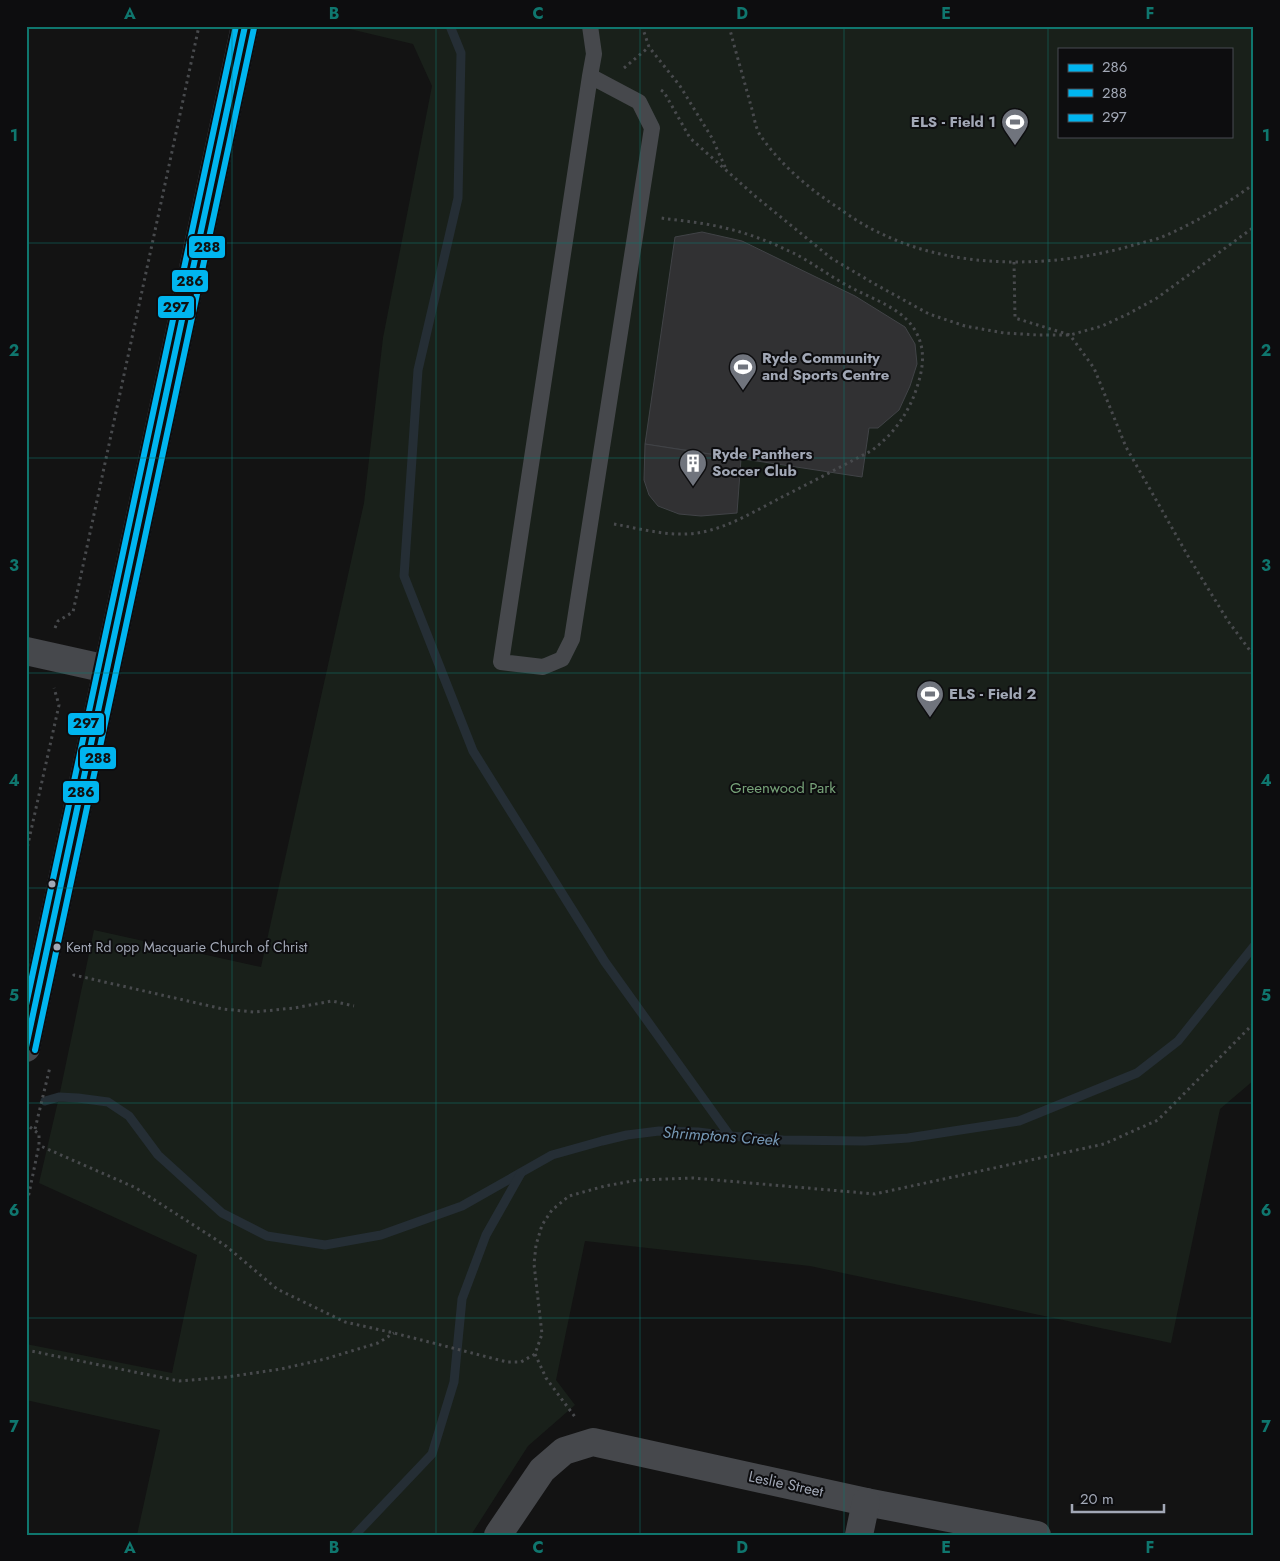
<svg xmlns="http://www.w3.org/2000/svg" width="1280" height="1561" viewBox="0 0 1280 1561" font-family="Jost,sans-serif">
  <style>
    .green { fill: #19201a; fill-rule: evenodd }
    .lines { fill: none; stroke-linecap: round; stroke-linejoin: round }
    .stream { stroke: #252e35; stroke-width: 9 }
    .building { fill: #313133; stroke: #414347 }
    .path { stroke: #484a4d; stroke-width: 3; stroke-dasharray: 2.5 4; stroke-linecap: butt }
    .service { stroke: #46484c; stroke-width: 16 }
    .minor { stroke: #46484c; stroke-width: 28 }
    .tertiary { stroke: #46484c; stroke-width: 28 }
    .bus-1-casing { stroke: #0d0d0f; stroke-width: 10 }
    .bus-2-casing { stroke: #0d0d0f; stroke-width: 10 }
    .bus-3-casing { stroke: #0d0d0f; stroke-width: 10 }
    .bus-1 { stroke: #00b5ef; stroke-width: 6 }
    .bus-2 { stroke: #00b5ef; stroke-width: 6 }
    .bus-3 { stroke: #00b5ef; stroke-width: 6 }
    .grid { fill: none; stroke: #0f766e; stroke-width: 1; stroke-opacity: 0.55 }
    .bus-dot { fill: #a2a8b6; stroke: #0d0d0f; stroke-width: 2 }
    .labels { text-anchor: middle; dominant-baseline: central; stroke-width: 4; stroke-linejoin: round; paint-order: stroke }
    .bus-label { font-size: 14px; fill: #a2a8b6; stroke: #0d0d0f; text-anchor: start }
    .poi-label { font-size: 15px; font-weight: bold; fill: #a2a8b6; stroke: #0d0d0f; text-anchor: start }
    .park-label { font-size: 15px; fill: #77a379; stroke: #0d0d0f }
    .street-label { font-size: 15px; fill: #a2a8b6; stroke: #0d0d0f }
    .water-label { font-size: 16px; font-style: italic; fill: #7597b4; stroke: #0d0d0f }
    .line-badge { stroke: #0d0d0f; stroke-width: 2 }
    .pale-badge-label { font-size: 14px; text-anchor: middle; font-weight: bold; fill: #111 }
    .neatline { fill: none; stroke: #0f766e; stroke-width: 2 }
    .grid-label { font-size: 16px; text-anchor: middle; font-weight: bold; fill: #0f766e }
  </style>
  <rect width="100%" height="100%" fill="#131313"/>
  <path class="green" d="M 337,26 L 1254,26 L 1254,1080 L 1220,1109 L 1171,1343 L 810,1266 L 585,1241 L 556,1380 L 575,1405 L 528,1446 L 471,1535 L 137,1535 L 160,1430 L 26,1400 L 26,1344 L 172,1373 L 197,1255 L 39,1183 L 59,1097 L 94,930 L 261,967 L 364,503 L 383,338 L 432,86 L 413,44 ZM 1059,49 L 1231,49 L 1231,136 L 1059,136 Z"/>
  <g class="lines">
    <g class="stream">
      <polyline points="450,26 461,53 458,198 418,370 404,576 473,751 605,962 730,1136"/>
      <polyline points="45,1101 59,1097 78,1098 108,1102 129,1116 158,1155 222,1213 267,1236 325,1245 381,1235 462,1206 552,1155 602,1141 627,1135 659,1131 698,1132 730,1136 783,1140 865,1141 908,1138 1019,1121 1137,1073 1178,1041 1254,946"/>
      <polyline points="355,1535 432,1454 454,1382 462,1299 486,1235 521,1173"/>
    </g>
  </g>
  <g class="building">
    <polygon points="702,232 742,241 855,296 905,327 915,344 917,364 910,386 899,410 878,428 869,428 862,477 645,444 675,237"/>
    <polygon points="645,444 741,459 737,513 701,516 679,514 658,506 649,495 644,480"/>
  </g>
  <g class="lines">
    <g class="path">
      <polyline points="642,26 649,47 680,86 712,138 726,169"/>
      <path d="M 729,26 C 736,53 744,80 751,106 C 754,115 755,127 760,135 C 780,164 808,188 837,207 C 851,217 866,227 882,234 C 958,271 1058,268 1137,244 C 1145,242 1154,240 1162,237 C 1195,223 1225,205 1254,184"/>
      <polyline points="624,68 649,47"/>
      <polyline points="661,90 664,92 690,138 755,196 831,258 873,283 929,314 965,326 1004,333 1038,335 1070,335 1102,326 1128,314 1157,298 1254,227"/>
      <polyline points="1014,262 1015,318 1070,335 1094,368 1126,447 1188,556 1228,621 1254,656"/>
      <path d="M 614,524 C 637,528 662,535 686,534 C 720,533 753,512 782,497 C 812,482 842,466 871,451 C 893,435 909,413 917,387 C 923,369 926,350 916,332 C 903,308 874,300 852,288 C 830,277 811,261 789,251 C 770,242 750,234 729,229 C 707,223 683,221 661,218"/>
      <polyline points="55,628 58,621 73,612 199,26"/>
      <polyline points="26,853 59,705 54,688"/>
      <polyline points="73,976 74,975 223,1009 254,1012 294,1008 332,1001 354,1006"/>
      <polyline points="30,1127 39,1134 39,1145 43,1147 136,1188 226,1246 277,1289 345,1322 394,1333 507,1362 521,1362 535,1354 542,1334 534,1264 536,1245 542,1225 552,1210 569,1196 605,1186 638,1180 693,1178 875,1194 1104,1144 1158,1120 1254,1023"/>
      <polyline points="35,1129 50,1067"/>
      <polyline points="26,1208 39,1145"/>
      <polyline points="26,1350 179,1381 227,1377 281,1369 325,1359 378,1343 394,1333"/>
      <polyline points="535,1354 546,1378 575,1417"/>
    </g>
    <polyline class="service" points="590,26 594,54 590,76 501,662 543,667 562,659 572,639 652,128 639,102 590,76"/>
    <g class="minor">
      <polyline points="26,651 107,669"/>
      <polyline points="498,1535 542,1470 564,1451 593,1442 866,1502 1037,1535"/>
      <polyline points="859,1535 866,1502"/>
    </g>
    <polyline class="tertiary" points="26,1048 245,26"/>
    <g class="bus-1-casing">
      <polyline id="bus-1" points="26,1047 245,26"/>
    </g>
    <g class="bus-2-casing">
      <polyline id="bus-2" points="35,1050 254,28"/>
    </g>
    <g class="bus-3-casing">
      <polyline id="bus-3" points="26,1005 236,26"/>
    </g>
    <use href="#bus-1" class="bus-1"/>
    <use href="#bus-2" class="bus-2"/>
    <use href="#bus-3" class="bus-3"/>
  </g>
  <path class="grid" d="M 232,26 L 232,1535M 436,26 L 436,1535M 640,26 L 640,1535M 844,26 L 844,1535M 1048,26 L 1048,1535M 26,243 L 1254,243M 26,458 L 1254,458M 26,673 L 1254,673M 26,888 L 1254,888M 26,1103 L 1254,1103M 26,1318 L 1254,1318"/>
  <defs>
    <g id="stadium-pin" transform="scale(1.4375)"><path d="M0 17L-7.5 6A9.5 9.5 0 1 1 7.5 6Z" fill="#70747d" stroke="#0d0d0f"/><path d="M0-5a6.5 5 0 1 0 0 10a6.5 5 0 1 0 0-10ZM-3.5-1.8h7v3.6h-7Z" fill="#fff"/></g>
    <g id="building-pin" transform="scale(1.4375)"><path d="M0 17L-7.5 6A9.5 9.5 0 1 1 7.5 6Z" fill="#70747d" stroke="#0d0d0f"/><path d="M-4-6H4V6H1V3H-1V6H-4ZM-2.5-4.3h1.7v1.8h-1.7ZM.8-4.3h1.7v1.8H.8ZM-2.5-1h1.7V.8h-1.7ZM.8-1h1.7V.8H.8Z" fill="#fff"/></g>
  </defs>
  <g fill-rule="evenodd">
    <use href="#stadium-pin" x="1015" y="122"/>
    <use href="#stadium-pin" x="743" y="367"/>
    <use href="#building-pin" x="693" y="463"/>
    <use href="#stadium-pin" x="930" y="694"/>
  </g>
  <g class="bus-dot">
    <circle cx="52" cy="884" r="4.5"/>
    <circle cx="57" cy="947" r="4.5"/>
  </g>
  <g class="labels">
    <g class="bus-label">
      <text x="66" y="947">Kent Rd opp Macquarie Church of Christ</text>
    </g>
    <g class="poi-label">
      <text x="996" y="122" text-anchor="end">ELS - Field 1</text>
      <text x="762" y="358">Ryde Community<tspan x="762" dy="17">and Sports Centre</tspan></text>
      <text x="712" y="454">Ryde Panthers<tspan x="712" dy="17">Soccer Club</tspan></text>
      <text x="949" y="694">ELS - Field 2</text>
    </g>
    <g class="park-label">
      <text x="783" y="788">Greenwood Park</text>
    </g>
    <g class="street-label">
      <text transform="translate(786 1484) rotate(12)">Leslie Street</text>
    </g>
    <g class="water-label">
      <text transform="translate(721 1136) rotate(4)">Shrimptons Creek</text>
    </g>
  </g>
  <g class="line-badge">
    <rect x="188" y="235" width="38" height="24" rx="5" fill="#00b5ef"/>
    <rect x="171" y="269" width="38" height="24" rx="5" fill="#00b5ef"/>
    <rect x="157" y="295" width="38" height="24" rx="5" fill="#00b5ef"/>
    <rect x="67" y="712" width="38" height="24" rx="5" fill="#00b5ef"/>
    <rect x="79" y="746" width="38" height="24" rx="5" fill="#00b5ef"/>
    <rect x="62" y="780" width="38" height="24" rx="5" fill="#00b5ef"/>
  </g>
  <g class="pale-badge-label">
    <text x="207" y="252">288</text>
    <text x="190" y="286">286</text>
    <text x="176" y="312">297</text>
    <text x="86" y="728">297</text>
    <text x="98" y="763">288</text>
    <text x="81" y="797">286</text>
  </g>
  <rect width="1280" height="1561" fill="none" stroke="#0d0d0f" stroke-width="55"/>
  <rect x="1058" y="48" width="175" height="90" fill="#0d0d0f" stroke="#494b52"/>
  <rect x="1068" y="64" width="25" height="8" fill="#00b5ef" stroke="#494b52"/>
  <text x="1102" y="72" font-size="15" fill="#a2a8b6">286</text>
  <rect x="1068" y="89" width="25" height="8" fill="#00b5ef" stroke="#494b52"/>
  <text x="1102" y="98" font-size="15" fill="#a2a8b6">288</text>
  <rect x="1068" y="114" width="25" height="8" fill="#00b5ef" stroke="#494b52"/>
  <text x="1102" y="122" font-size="15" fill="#a2a8b6">297</text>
  <path d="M1072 1504v8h92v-8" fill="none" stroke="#a2a8b6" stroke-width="2.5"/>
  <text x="1080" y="1504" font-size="15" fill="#a2a8b6" stroke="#0d0d0f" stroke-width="4" paint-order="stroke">20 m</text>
  <rect x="28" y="28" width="1224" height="1506" class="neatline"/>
  <g class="grid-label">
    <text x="130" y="19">A</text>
    <text x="334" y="19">B</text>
    <text x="538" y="19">C</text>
    <text x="742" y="19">D</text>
    <text x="946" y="19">E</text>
    <text x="1150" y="19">F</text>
    <text x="14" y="141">1</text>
    <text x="1266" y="141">1</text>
    <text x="14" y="356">2</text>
    <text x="1266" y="356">2</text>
    <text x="14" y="571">3</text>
    <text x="1266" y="571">3</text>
    <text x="14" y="786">4</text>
    <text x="1266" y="786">4</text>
    <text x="14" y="1001">5</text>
    <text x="1266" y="1001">5</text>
    <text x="14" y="1216">6</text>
    <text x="1266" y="1216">6</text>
    <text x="14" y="1432">7</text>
    <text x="1266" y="1432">7</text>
    <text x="130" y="1553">A</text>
    <text x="334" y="1553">B</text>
    <text x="538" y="1553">C</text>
    <text x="742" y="1553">D</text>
    <text x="946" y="1553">E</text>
    <text x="1150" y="1553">F</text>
  </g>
</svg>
